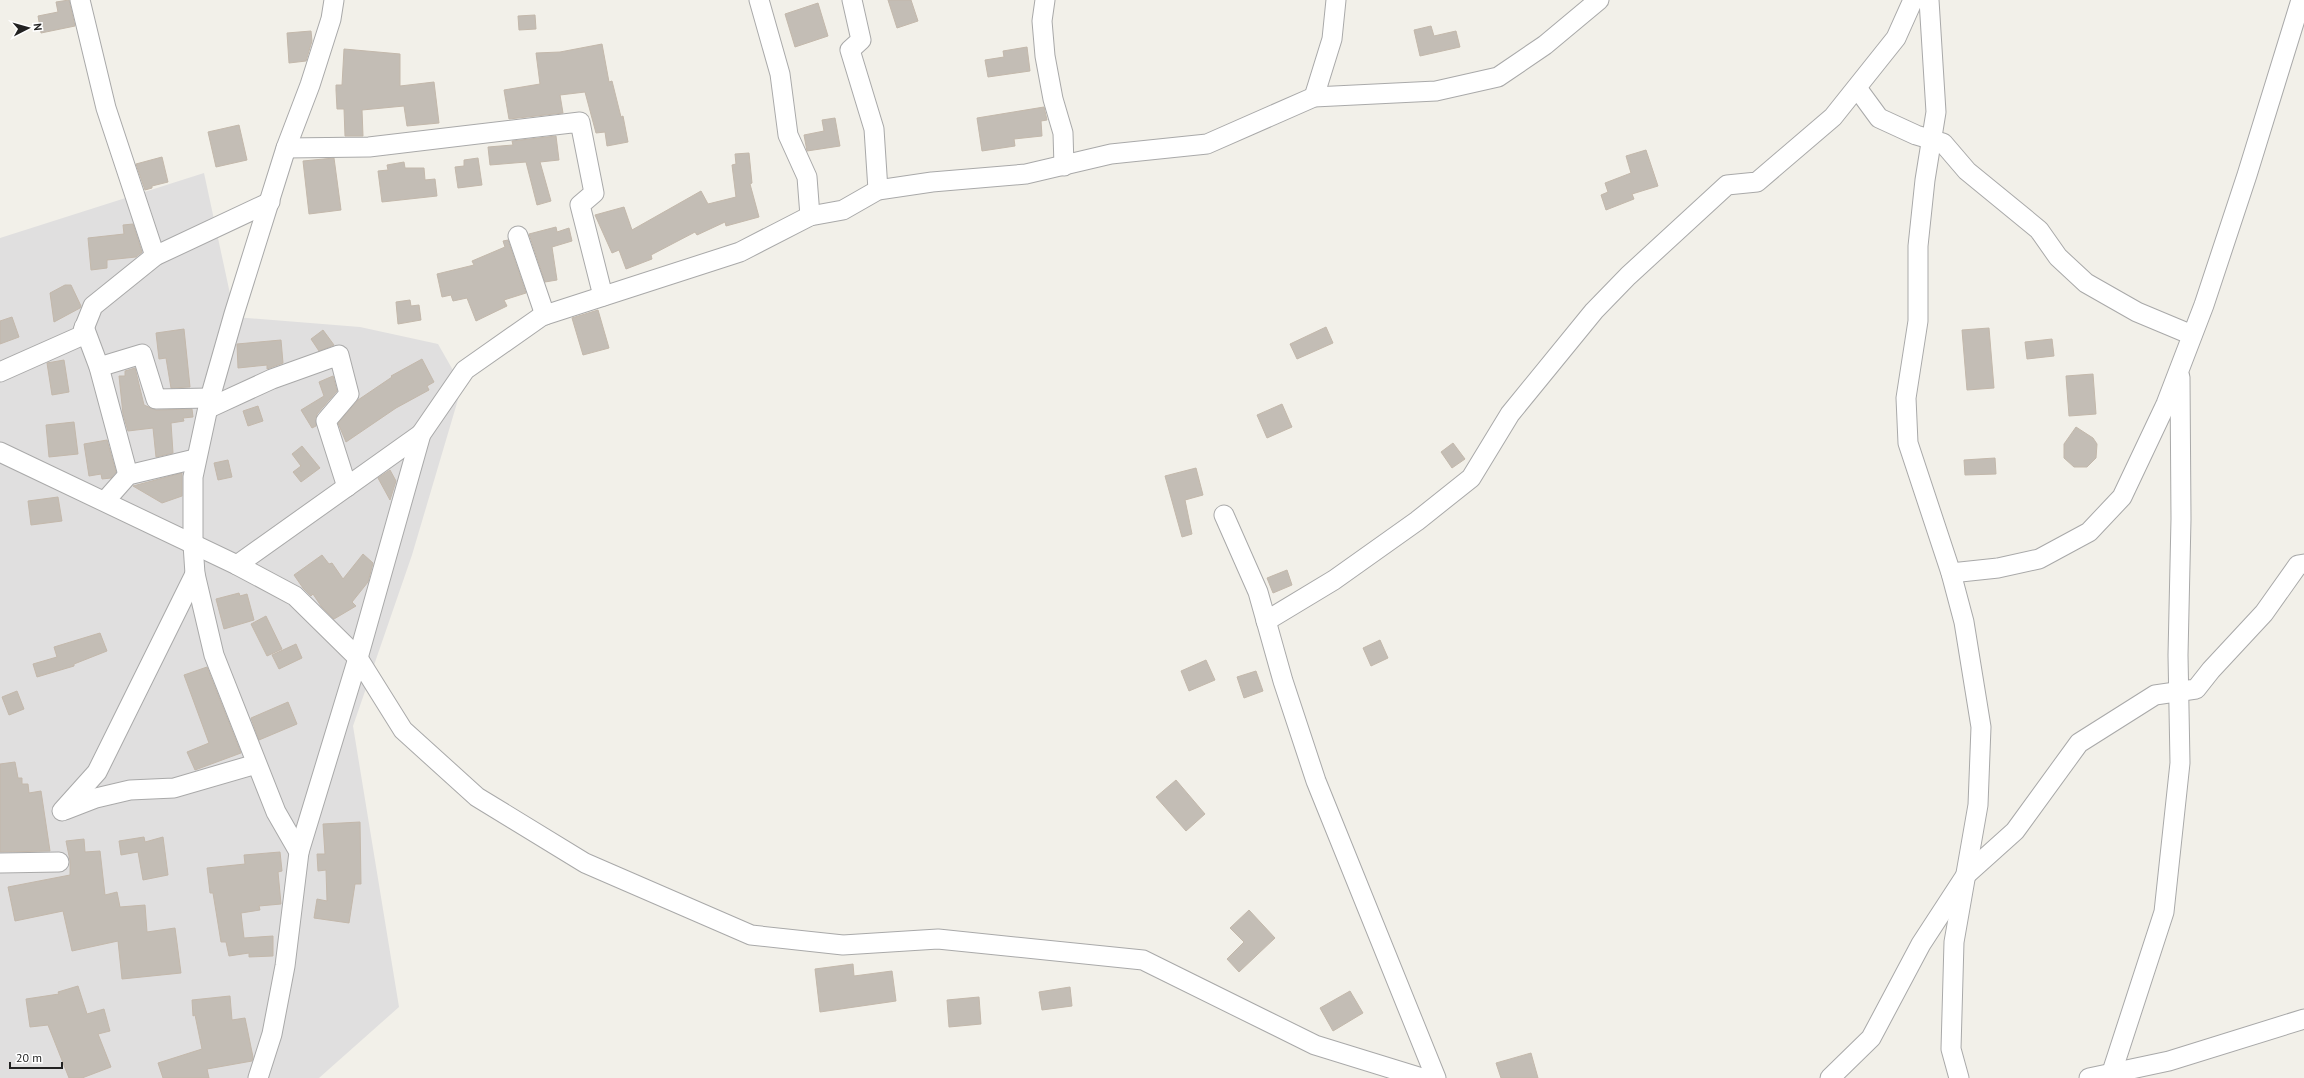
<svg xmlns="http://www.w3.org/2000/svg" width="2304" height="1078" viewBox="0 0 2304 1078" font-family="'PT Sans',sans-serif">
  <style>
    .residential { fill: #e0dfdf }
    .building { fill: #c3bdb5; stroke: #c3b8ab }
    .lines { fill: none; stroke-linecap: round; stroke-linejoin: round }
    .minor-casing { stroke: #a9a9a9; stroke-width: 21 }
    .minor { stroke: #fff; stroke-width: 19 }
  </style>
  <rect width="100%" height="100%" fill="#f2f0e9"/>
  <polygon class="residential" points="204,173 235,317 360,327 438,344 462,386 412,555 353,726 399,1007 319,1078 0,1078 0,238"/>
  <g class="building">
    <polygon points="69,0 75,26 41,33 38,16 58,12 56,2"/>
    <polygon points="888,0 911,0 918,21 897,28"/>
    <polygon points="818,3 828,36 795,47 785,14"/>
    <polygon points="535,15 536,29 519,30 518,16"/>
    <polygon points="1431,26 1434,36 1456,31 1460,47 1420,56 1414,30"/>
    <polygon points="311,31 312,41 306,61 289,63 287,33"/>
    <polygon points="602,44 609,82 612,81 621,117 623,116 628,142 607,146 605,132 596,133 585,92 560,95 563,113 509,119 504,90 540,84 536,53 560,52"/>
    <polygon points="1027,47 1030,71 988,77 985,60 1004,57 1003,51"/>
    <polygon points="344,49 400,54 400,86 434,82 439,123 407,126 404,106 362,110 363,136 345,136 344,109 337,109 336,90 336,85 342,85"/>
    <polygon points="1044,107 1047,120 1041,121 1042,136 1014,139 1015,146 982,151 977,118"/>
    <polygon points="835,118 840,146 807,151 804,135 824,131 822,120"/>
    <polygon points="239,125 247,160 216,167 208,132"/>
    <polygon points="556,136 559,160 540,162 551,201 537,205 526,162 490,165 488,147 513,145 512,141"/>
    <polygon points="1646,150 1658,186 1632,194 1634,199 1606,210 1601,195 1608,192 1605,183 1631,173 1626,156"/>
    <polygon points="749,153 752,183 750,184 759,217 726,226 725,222 697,235 695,232 651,255 652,259 626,269 619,250 612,253 595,215 624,207 632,230 701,191 708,204 736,197 732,165 736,164 735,154"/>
    <polygon points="162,157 168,182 152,186 152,188 145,190 136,164"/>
    <polygon points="334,158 341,210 309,214 303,161"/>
    <polygon points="478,158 482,185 458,188 455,167 464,166 464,160"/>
    <polygon points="404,162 405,168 424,168 425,180 435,179 437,196 382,202 378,171 388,170 387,165"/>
    <polygon points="133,224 142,252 136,257 107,260 107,268 91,270 88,238 124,234 123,225"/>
    <polygon points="556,227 557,232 569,228 572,241 552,247 557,280 545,282 529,234"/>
    <polygon points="508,240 526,293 504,300 507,306 476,321 467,298 453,301 451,295 442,297 437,274 474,265 472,261 505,247 503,241"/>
    <polygon points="65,285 71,285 81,306 80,308 54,322 50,293"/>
    <polygon points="410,300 411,306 419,305 421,320 398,324 396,302"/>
    <polygon points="598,310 609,348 583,355 572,318"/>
    <polygon points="12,317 19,337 0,344 0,321"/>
    <polygon points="1326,327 1333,343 1297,359 1290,344"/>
    <polygon points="1989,328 1994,388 1967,390 1962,330"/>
    <polygon points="184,329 190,387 171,388 166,358 159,359 156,333"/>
    <polygon points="323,330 334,345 319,351 311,339"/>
    <polygon points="2052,339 2054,356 2027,359 2025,342"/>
    <polygon points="281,340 283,363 267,369 267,365 238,368 237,344"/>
    <polygon points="422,359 434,382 427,386 429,390 396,408 346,442 338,423 358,400 392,377 391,376"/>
    <polygon points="64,360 69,392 52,395 47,363"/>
    <polygon points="135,368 144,405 156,410 192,409 193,417 183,418 184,421 171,423 173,453 156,457 153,428 128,431 123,414 119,376 125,376 125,371"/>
    <polygon points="2093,374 2096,414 2069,416 2066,376"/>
    <polygon points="333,376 337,391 317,414 316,426 312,428 301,410 324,396 319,382"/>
    <polygon points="1282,404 1292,427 1267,438 1257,415"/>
    <polygon points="258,406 263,421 248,426 243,411"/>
    <polygon points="74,422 78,454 49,457 46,425"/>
    <polygon points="2076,427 2093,438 2097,444 2096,458 2087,467 2074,467 2064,458 2064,444"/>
    <polygon points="107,440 116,472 111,478 102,479 101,474 89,476 84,444"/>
    <polygon points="1453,443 1465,459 1452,468 1441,452"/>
    <polygon points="302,446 320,468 301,482 293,472 301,466 292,454"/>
    <polygon points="1995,458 1996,474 1965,475 1964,460"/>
    <polygon points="228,460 232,477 218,480 214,463"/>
    <polygon points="1196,468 1203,495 1185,500 1192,534 1182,537 1165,476"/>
    <polygon points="390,470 396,481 390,500 378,478"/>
    <polygon points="182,473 182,496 162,503 133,486"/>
    <polygon points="58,497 62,521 31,525 28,501"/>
    <polygon points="363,554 373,563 368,582 352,602 356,606 334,619 321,606 313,594 311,596 303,588 294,575 322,555 329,564 332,563 343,579"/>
    <polygon points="1287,570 1292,585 1273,593 1267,578"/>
    <polygon points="239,593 240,596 247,594 254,620 224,629 216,599"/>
    <polygon points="266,616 282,649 267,656 251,624"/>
    <polygon points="100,633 107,651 74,664 74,666 37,677 33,664 57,657 54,647"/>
    <polygon points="1380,640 1388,658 1371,666 1363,648"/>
    <polygon points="296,644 302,658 279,669 272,655"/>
    <polygon points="1206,660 1215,680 1189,691 1181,671"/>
    <polygon points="207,667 241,753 195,770 187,752 209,743 184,675"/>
    <polygon points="1256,671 1263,691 1244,698 1237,677"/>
    <polygon points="17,691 24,709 9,715 2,697"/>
    <polygon points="288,702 297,724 259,740 251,718"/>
    <polygon points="15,762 18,778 22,778 22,784 28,784 29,793 41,791 50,851 0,852 0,764"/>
    <polygon points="1176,780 1205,814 1186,831 1156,797"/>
    <polygon points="360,822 361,884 355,884 349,923 314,918 317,899 327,901 326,870 318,871 317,854 325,854 323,824"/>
    <polygon points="144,837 145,842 163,837 168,875 143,880 138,852 121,855 119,841"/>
    <polygon points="84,839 85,852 100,851 105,895 117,892 120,907 145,905 147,932 175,928 181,973 122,979 118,941 72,951 63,911 15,921 8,887 70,875 70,861 66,841"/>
    <polygon points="280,852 282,871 278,872 281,904 259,906 260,910 241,913 244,938 273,936 273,956 249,957 249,953 229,956 226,942 221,942 213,893 210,893 207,868 245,864 244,855"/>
    <polygon points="1249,910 1275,938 1239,972 1227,959 1244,942 1230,928"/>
    <polygon points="853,964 854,976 892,971 896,1001 820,1012 815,969"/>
    <polygon points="78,986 87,1014 104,1009 110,1031 98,1034 111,1067 82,1078 69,1078 48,1025 30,1027 26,999 59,994 58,992"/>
    <polygon points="1070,987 1072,1006 1042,1010 1039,992"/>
    <polygon points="1350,991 1363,1013 1333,1031 1320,1008"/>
    <polygon points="230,996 232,1020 245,1018 253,1057 252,1061 207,1069 209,1078 163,1078 158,1063 202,1049 195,1015 193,1016 192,1000"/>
    <polygon points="979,997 981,1024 949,1027 947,1000"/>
    <polygon points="1531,1053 1538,1078 1501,1078 1496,1063"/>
  </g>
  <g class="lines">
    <g class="minor-casing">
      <g id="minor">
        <polyline points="80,0 106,108 155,256"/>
        <polyline points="759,0 780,74 788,135 807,177 810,216"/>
        <polyline points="852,0 861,40 850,50 874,129 878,190"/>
        <polyline points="1045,0 1042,21 1045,56 1053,99 1063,133 1064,166"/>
        <polyline points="1929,0 1936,112 1925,180 1918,246 1918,321 1906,398 1908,443 1951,573 1964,622 1981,727 1978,805 1954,942 1951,1049 1959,1078"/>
        <polyline points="1857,88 1879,118 1916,135 1943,143 1967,171 2039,230 2058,257 2086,283 2137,312 2192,335"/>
        <polyline points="1314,97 1332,39 1336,0"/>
        <polyline points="286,148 369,147 580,122 594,193 580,205 603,296"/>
        <polyline points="518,236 545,315"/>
        <polyline points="84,327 99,367 128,475"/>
        <polyline points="99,367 142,354 156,399 210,398"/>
        <polyline points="0,372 81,336 93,306 155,256 270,202"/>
        <polyline points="209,408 272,379 339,355 349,394 326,421 347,487"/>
        <polyline points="0,452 237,565 421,434"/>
        <polyline points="105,501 128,475 195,459"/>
        <polyline points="1224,515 1258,592 1283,681 1316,781 1436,1078"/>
        <polyline points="237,565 295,596 358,658 403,730 477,797 585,863 751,935 843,945 938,939 1143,960 1315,1045 1422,1078"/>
        <polyline points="1951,573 1998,568 2039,559 2089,532 2122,497 2166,404 2204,305 2247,175 2301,0"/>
        <polyline points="1266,621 1334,580 1417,521 1471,478 1510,414 1594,311 1628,276 1727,185 1757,182 1833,117 1896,38 1913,0"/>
        <polyline points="65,810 96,798 130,790 174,788 256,764"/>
        <polyline points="62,811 97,772 195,574"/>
        <polyline points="299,852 358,658 421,434 465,370 542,316 740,252 810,216 843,210 878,190 932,182 1026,174 1111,154 1207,144 1314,97 1436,91 1498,77 1545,45 1599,0"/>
        <polyline points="0,863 59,862"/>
        <polyline points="258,1078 272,1034 285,966 299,852 276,812 214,655 195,574 193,544 193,477 210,398 234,314 286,148 310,85 331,19 334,0"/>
        <polyline points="1830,1078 1871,1038 1921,944 1966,875 2015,831 2079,743 2155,695 2196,689 2211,670 2264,613 2298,565 2304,564"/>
        <polyline points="2089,1078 2169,1061 2304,1019"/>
        <polyline points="2110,1078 2164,912 2180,763 2178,655 2181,519 2180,377"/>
      </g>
    </g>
    <use href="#minor" class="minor"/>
  </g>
  <g transform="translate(28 28) rotate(84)" stroke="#ffffff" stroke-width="3" paint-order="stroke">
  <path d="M0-3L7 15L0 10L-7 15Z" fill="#222222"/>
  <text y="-6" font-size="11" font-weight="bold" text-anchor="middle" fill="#222222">N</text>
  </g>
  <path d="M10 1062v6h52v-6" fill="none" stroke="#222222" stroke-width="2"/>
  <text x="16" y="1062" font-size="12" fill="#222222" stroke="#ffffff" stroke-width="3" paint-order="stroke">20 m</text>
</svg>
